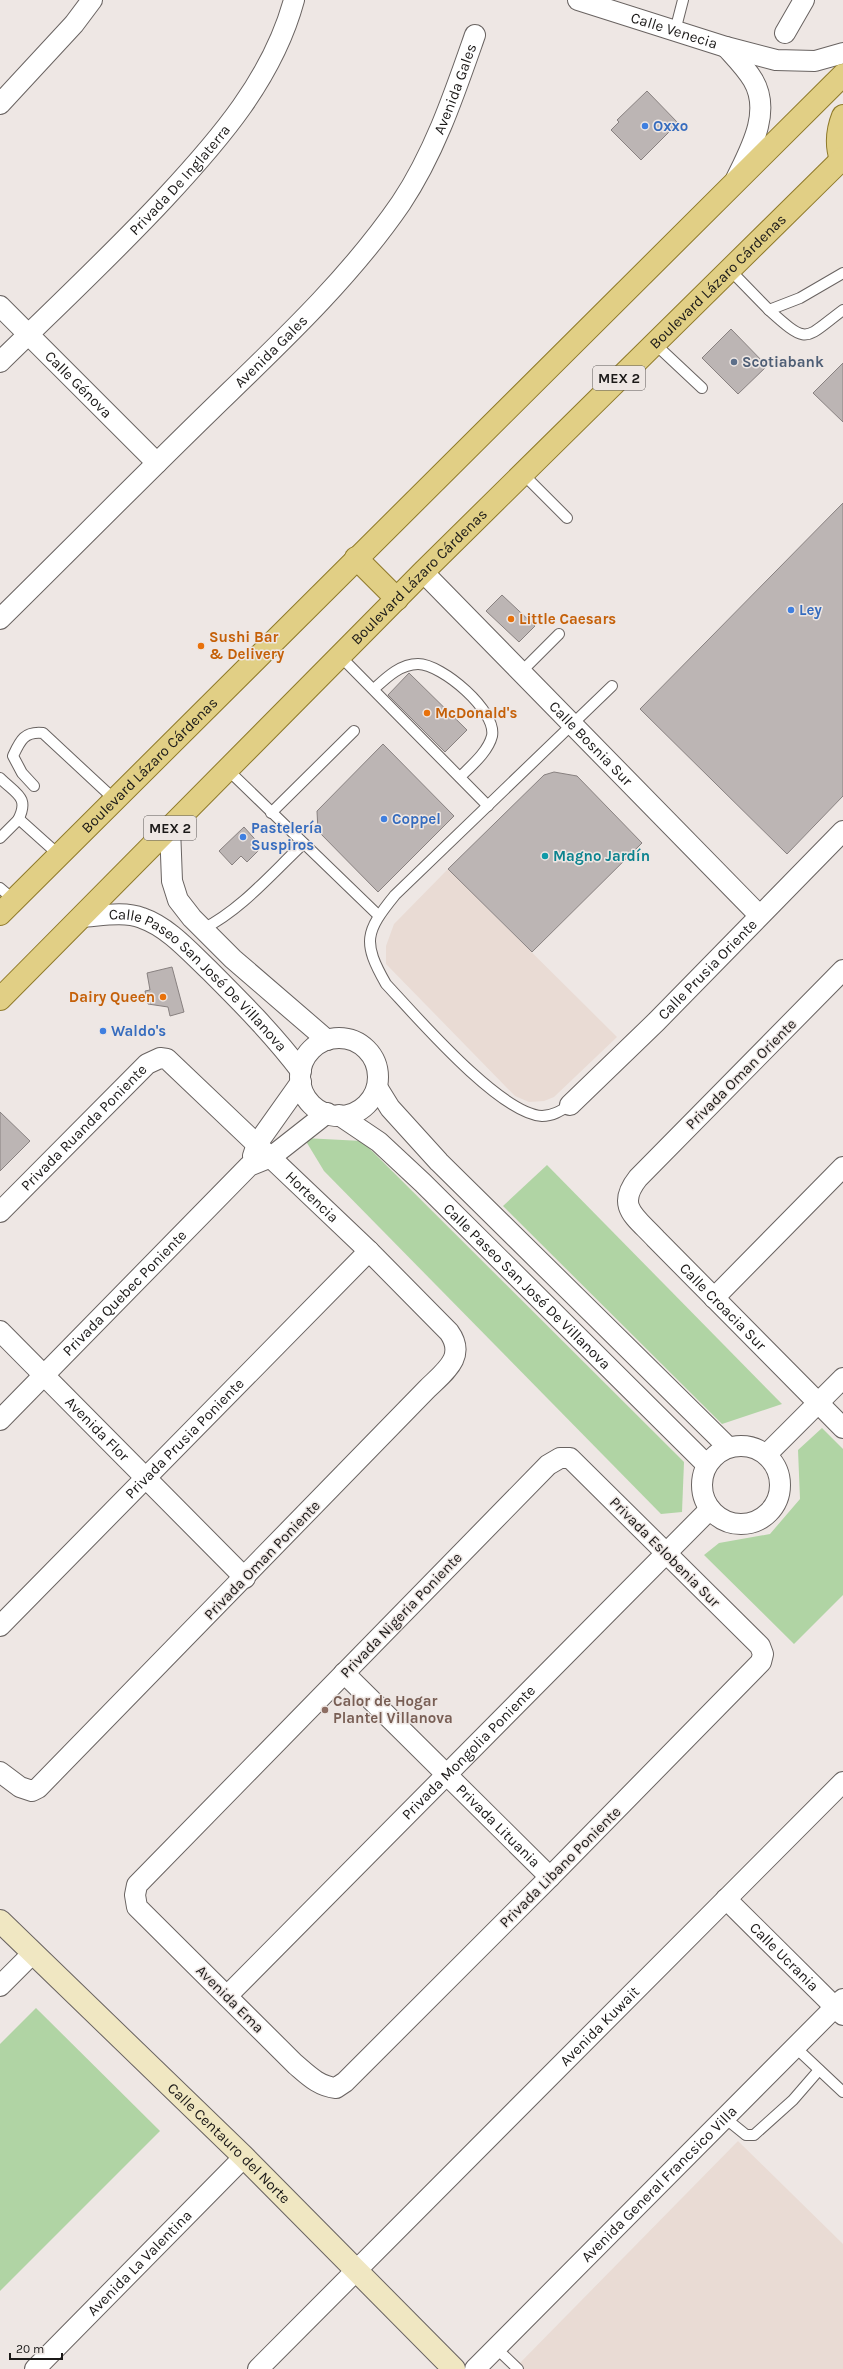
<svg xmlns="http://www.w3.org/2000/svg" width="843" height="2369" viewBox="0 0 843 2369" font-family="Karla,sans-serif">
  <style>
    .built { fill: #e9dbd4 }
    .green { fill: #b0d4a4 }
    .building { fill: #bcb5b4; stroke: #888180 }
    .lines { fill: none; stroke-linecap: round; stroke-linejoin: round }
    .lane-casing { stroke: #696361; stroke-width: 12 }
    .street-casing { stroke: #696361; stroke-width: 22 }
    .secondary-casing { stroke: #696361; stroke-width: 24 }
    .primary-casing { stroke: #8f7a2a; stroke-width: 24 }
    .lane { stroke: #fff; stroke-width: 10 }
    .street { stroke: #fff; stroke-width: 20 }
    .secondary { stroke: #f0e7c2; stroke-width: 22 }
    .primary { stroke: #e1cf85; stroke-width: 22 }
    .shop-dot { fill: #3f7fe0; stroke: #eee7e4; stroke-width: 1.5 }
    .service-dot { fill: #5c6f8a; stroke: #eee7e4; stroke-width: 1.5 }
    .food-dot { fill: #e8710a; stroke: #eee7e4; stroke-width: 1.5 }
    .culture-dot { fill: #0f9aa8; stroke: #eee7e4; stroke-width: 1.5 }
    .education-dot { fill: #8d6e63; stroke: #eee7e4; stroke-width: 1.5 }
    .labels { text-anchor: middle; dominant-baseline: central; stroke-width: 3; stroke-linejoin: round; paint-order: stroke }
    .shield { fill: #eee7e4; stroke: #5a5755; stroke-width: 1 }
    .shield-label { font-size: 14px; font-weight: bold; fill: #1b1918 }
    .street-label { font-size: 15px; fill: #1b1918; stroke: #eee7e4 }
    .shop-label { font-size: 15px; font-weight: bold; fill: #366cbe; stroke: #eee7e4; text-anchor: start }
    .service-label { font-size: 15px; font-weight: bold; fill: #4e5e75; stroke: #eee7e4; text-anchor: start }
    .food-label { font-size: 15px; font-weight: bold; fill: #c56008; stroke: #eee7e4; text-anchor: start }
    .culture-label { font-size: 15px; font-weight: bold; fill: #0d838f; stroke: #eee7e4; text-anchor: start }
    .education-label { font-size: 15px; font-weight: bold; fill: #785e54; stroke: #eee7e4; text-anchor: start }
  </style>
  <rect width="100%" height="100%" fill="#eee7e4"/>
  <g class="built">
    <polygon points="448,869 617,1037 554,1097 544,1101 529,1102 515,1096 386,964 386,946 394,924"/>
    <polygon points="738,2141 843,2244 843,2369 514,2369"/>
  </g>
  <g class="green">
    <polygon points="304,1138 362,1141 684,1462 682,1512 661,1514 324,1171"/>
    <polygon points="547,1165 782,1404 722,1424 503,1206"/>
    <polygon points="822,1428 843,1449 843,1595 794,1644 704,1555 719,1543 770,1534 800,1499 798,1450"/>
    <polygon points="36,2008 160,2131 0,2291 0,2044"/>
  </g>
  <g class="building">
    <polygon points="647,91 678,123 641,160 611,130 619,122 617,120"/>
    <polygon points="731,329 767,366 738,394 702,358"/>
    <polygon points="843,363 843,422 813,393"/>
    <polygon points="843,503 843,796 787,854 640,709"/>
    <polygon points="502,595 535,626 519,642 486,611"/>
    <polygon points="409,673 467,730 445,752 388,695"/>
    <polygon points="383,744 454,816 378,892 318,831 317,811"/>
    <polygon points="554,772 577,776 642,843 532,952 448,869 544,775"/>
    <polygon points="244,827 262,847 247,862 241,856 232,865 219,851"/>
    <polygon points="172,967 184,1012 170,1016 168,1007 148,1004 145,991 150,990 147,973"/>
    <polygon points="0,1112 30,1141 0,1171"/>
  </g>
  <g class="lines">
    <g class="lane-casing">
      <g id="lane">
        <polyline points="675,31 683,0"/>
        <polyline points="729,269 769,310 800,298 843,273"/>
        <path d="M 769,310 C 809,346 804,339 843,310"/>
        <polyline points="654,343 702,388"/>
        <polyline points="523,474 567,518"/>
        <polyline points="340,656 488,806"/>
        <polyline points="521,672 559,634"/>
        <path d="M 374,689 C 386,678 400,664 418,664 C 442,664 497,711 492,736 C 488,752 471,766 460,777"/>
        <polyline points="228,770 378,915"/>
        <path d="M 0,778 C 16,794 30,797 18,820"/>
        <path d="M 34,786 L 22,773 L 13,756 C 20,741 24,731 43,733 L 114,799"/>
        <polyline points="271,813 354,731"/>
        <polyline points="0,838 18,820 20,820 59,855"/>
        <polyline points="0,888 14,900"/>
        <path d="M 203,929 C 242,909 271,874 303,844"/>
        <path d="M 570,1105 C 562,1110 553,1116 542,1116 C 500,1114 416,1016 386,984 C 362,942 365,932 395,895 L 612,686"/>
        <polyline points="795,2047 843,2092"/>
        <polyline points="725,2118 746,2135 754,2135 793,2100 819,2070"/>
        <polyline points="496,2348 518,2369"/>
      </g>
    </g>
    <g class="street-casing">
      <g id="street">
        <path id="s1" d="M 578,0 L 726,47 L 776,60 L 815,61 L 843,53"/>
        <polyline points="785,33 804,0"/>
        <path d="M 726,47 C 735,57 746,68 753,80 C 772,112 750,150 736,179"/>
        <polyline points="0,104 74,24 92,0"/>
        <path id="s2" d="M 0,306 L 157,463"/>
        <path id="s3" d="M 0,362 C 55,308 112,255 165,198 C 219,140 273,78 294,0"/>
        <path id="s4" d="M 423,572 L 759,915"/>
        <path id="s5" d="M 0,619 C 71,549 141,478 212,409 C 278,345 349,279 401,203 C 435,152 455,92 475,35"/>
        <polyline points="170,828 172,881 178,900 192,918 233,959 327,1040"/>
        <path id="s6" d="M 81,917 C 100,916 124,911 142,918 C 168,927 189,951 209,970 C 241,1002 273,1034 301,1071"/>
        <path id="s7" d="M 843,970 L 638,1178 C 615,1207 636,1217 656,1239 L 843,1428"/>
        <circle cx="339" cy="1077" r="39"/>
        <polyline points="377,1087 390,1108 439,1162 728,1447"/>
        <path id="s8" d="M 570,1105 L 657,1021 L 843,831"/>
        <path id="s9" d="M 339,1115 L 379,1142 L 423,1183 L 707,1465"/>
        <polyline points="253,1156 257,1144 301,1082"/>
        <path id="s10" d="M 0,1212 L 147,1064 L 160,1058 L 167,1059 L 369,1251 L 449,1332 C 467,1357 444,1372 427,1389 L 38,1788 L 32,1791 L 20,1787 L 0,1772"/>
        <polyline points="714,1298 843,1167"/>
        <path id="s11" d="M 0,1331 L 245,1578"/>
        <path id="s12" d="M 0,1420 L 249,1166 L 271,1157 L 327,1113"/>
        <circle cx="741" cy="1485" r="39"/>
        <polyline points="767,1454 843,1378"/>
        <path d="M 560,1458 L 570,1458 L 760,1646 L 763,1654 L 761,1662 L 550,1877 L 345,2082 L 336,2088 C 318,2086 308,2075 295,2064 L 137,1907 L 135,1895 L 137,1885 L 548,1465 Z"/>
        <path id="s13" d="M 0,1626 L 369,1251"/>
        <path id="s14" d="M 344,1673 L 550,1877"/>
        <path id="s15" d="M 726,1899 L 843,2015"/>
        <polyline points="0,1986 33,1953"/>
        <path id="s16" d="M 227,1996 L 710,1509"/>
        <path id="s17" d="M 35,2369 L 244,2157"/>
        <path id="s18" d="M 258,2369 L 843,1782"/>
        <path id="s19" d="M 475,2369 L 843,1999"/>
      </g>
    </g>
    <g class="secondary-casing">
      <g id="secondary">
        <path id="s20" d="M 0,1921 L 244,2157 L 454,2369"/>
      </g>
    </g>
    <g class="primary-casing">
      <g id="primary">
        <path d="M 841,160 C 836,145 837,131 843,116"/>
        <polyline points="356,558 397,599"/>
        <path id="s21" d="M 0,914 L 843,75"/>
        <path id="s22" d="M 0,999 L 423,572 L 843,158"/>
      </g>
    </g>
    <use href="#lane" class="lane"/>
    <use href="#street" class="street"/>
    <use href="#secondary" class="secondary"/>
    <use href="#primary" class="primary"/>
  </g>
  <g class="shop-dot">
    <circle cx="645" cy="126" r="4"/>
    <circle cx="791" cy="610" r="4"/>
    <circle cx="384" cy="819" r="4"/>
    <circle cx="243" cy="837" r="4"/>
    <circle cx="103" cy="1031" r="4"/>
  </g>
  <circle class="service-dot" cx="734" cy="362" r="4"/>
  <g class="food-dot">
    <circle cx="511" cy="619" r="4"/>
    <circle cx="201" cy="646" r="4"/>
    <circle cx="427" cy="713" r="4"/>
    <circle cx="163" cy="997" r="4"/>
  </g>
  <circle class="culture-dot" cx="545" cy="856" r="4"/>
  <circle class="education-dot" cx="325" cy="1710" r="4"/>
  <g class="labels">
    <g class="shield">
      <rect x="593" y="366" width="52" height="24" rx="3"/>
      <rect x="144" y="816" width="52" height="24" rx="3"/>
    </g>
    <g class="shield-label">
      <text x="619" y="378">MEX 2</text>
      <text x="170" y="828">MEX 2</text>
    </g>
    <g class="street-label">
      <text stroke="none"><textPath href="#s1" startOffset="101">Calle Venecia</textPath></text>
      <text stroke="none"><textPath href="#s5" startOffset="705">Avenida Gales</textPath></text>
      <text stroke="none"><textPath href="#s3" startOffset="256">Privada De Inglaterra</textPath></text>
      <text stroke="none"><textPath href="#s22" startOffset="1015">Boulevard Lázaro Cárdenas</textPath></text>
      <text stroke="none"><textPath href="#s5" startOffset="381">Avenida Gales</textPath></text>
      <text stroke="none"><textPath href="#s2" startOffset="111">Calle Génova</textPath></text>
      <text stroke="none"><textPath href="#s22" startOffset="595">Boulevard Lázaro Cárdenas</textPath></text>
      <text stroke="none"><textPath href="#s4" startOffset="240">Calle Bosnia Sur</textPath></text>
      <text stroke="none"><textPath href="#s21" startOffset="211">Boulevard Lázaro Cárdenas</textPath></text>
      <text stroke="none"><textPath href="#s8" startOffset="193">Calle Prusia Oriente</textPath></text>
      <text stroke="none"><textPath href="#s6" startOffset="142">Calle Paseo San José De Villanova</textPath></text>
      <text transform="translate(741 1074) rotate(-45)">Privada Oman Oriente</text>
      <text stroke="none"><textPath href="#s10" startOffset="119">Privada Ruanda Poniente</textPath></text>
      <text stroke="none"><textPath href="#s10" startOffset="430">Hortencia</textPath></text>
      <text stroke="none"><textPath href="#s9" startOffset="255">Calle Paseo San José De Villanova</textPath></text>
      <text stroke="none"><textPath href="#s12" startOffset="178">Privada Quebec Poniente</textPath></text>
      <text stroke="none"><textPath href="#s7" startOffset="461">Calle Croacia Sur</textPath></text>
      <text stroke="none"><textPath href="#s11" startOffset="138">Avenida Flor</textPath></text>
      <text stroke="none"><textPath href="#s13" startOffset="263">Privada Prusia Poniente</textPath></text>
      <text transform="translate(665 1552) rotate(45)">Privada Eslobenia Sur</text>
      <text transform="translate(262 1560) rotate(-46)">Privada Oman Poniente</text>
      <text transform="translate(401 1615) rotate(-46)">Privada Nigeria Poniente</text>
      <text stroke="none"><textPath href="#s16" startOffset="343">Privada Mongolia Poniente</textPath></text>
      <text stroke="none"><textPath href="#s14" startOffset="217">Privada Lituania</textPath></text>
      <text transform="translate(560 1867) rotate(-45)">Privada Libano Poniente</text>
      <text stroke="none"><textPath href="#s15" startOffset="82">Calle Ucrania</textPath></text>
      <text transform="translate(230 1999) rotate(45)">Avenida Ema</text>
      <text stroke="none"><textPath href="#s18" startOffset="484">Avenida Kuwait</textPath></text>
      <text stroke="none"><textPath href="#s20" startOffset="319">Calle Centauro del Norte</textPath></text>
      <text stroke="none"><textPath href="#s19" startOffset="261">Avenida General Francsico Villa</textPath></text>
      <text stroke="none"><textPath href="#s17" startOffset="149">Avenida La Valentina</textPath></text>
    </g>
    <g class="shop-label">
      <text x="653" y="126">Oxxo</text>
      <text x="799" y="610">Ley</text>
      <text x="392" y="819">Coppel</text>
      <text x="251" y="828">Pastelería<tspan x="251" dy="17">Suspiros</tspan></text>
      <text x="111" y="1031">Waldo's</text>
    </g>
    <g class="service-label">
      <text x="742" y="362">Scotiabank</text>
    </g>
    <g class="food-label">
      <text x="519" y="619">Little Caesars</text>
      <text x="209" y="637">Sushi Bar<tspan x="209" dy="17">&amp; Delivery</tspan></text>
      <text x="435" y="713">McDonald's</text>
      <text x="155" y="997" text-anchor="end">Dairy Queen</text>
    </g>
    <g class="culture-label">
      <text x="553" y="856">Magno Jardín</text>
    </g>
    <g class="education-label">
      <text x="333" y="1701">Calor de Hogar<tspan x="333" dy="17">Plantel Villanova</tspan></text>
    </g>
  </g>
  <path d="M10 2353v6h52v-6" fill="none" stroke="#1b1918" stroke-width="2"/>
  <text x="16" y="2353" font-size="12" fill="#1b1918" stroke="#eee7e4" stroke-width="3" paint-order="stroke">20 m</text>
</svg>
